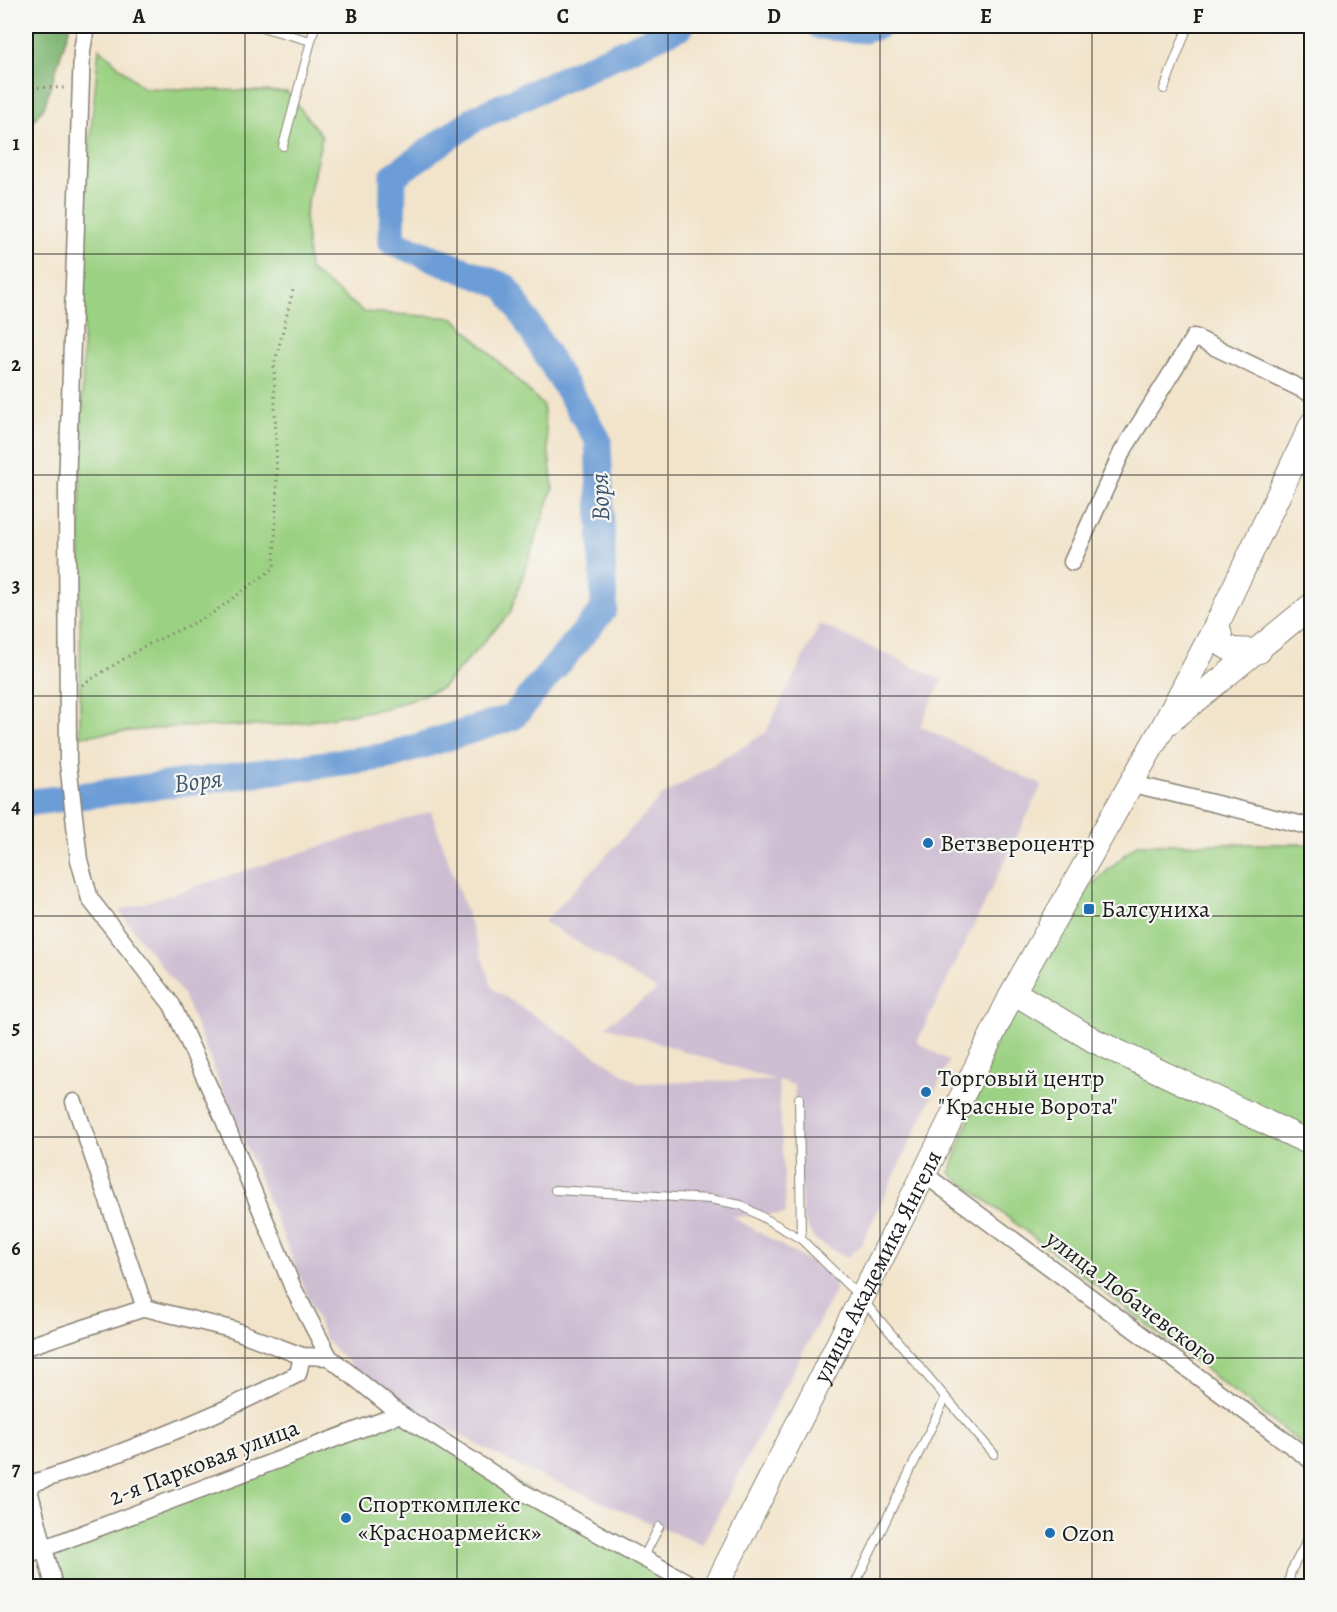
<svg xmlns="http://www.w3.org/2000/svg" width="1337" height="1612" viewBox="0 0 1337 1612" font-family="Alegreya,serif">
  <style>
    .industrial { fill: #cdbed2 }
    .green { fill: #9bd182; stroke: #5c764f; stroke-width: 1.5 }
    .forest { fill: #7cb370; stroke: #4c6846; stroke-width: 1.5 }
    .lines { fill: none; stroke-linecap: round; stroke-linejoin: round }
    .river { stroke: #6d9dd6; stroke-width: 27 }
    .lane-casing { stroke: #878074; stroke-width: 10 }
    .street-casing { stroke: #878074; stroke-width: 19 }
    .secondary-casing { stroke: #878074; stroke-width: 26 }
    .path { stroke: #878074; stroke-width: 3; stroke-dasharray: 1.5 4.5; stroke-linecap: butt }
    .lane { stroke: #fff; stroke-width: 8 }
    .street { stroke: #fff; stroke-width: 16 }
    .secondary { stroke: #fff; stroke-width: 24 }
    .grid { fill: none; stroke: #1c1c1c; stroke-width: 1.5; stroke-opacity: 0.55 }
    .poi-dot { fill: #1f6fb2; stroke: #f6f6f2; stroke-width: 2 }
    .labels { text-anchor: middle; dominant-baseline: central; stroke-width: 4.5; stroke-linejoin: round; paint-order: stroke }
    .poi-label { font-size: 24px; fill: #1c1c1c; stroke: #f6f6f2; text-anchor: start }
    .street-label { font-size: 24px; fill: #1c1c1c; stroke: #f6f6f2 }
    .water-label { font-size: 26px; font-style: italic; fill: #405670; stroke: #f6f6f2 }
    .neatline { fill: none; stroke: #1c1c1c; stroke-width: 2 }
    .grid-label { font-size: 20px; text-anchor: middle; font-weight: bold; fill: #1c1c1c }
  </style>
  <rect width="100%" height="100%" fill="#f6f6f2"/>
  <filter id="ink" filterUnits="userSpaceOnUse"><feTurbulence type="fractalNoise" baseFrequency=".0167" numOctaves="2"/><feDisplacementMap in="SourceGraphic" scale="12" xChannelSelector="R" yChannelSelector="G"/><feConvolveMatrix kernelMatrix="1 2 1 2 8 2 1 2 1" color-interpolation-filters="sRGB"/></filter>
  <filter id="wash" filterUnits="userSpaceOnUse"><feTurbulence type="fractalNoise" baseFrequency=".008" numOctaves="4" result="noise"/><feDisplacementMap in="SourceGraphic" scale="24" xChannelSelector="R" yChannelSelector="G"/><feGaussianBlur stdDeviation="1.35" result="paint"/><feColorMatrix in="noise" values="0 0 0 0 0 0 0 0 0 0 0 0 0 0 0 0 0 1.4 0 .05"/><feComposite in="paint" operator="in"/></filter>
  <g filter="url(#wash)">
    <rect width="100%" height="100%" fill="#f2e4cb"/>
    <polygon class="industrial" points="820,624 942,680 920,726 1042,785 917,1042 949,1061 861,1245 847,1258 814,1239 803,1219 794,1085 778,1080 786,1214 733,1217 835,1277 835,1291 702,1545 522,1468 377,1392 326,1340 183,994 119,911 431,811 493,989 638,1083 775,1080 605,1026 657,990 544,922 662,796 765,733"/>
    <g class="green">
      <polygon points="99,48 143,88 287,92 322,136 305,215 309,269 364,312 454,318 543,405 553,488 510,613 442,688 387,708 287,725 174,727 80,736 80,512 86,181"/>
      <polygon points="1137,844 1311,844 1311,1451 950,1173 1013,992 1054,919"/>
      <polygon points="400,1414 694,1586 54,1586 45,1548"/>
    </g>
    <polygon class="forest" points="26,26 70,26 44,107 26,130"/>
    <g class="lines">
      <g class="river">
        <polyline points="820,26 864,30 878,26"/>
        <polyline points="26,803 388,756 513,717 604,609 598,440 506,287 392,242 393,176 476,118 681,26"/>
      </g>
    </g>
  </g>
  <g filter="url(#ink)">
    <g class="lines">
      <g class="lane-casing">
        <g id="lane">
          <polyline points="257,26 311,41"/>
          <polyline points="1164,89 1188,26"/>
          <polyline points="283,146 315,26"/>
          <polyline points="799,1098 801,1239"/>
          <polyline points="555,1190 710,1199 741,1205 801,1239 860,1297 994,1454"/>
          <polyline points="643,1558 659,1527"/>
          <polyline points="854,1586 945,1399"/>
          <polyline points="1288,1586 1291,1571 1312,1531"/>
        </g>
      </g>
      <g class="street-casing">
        <g id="street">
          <polyline points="86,26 82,51 67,487 68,763 79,860 90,899 172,1005 221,1113 293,1288 329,1357 400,1414 517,1489 694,1586"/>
          <polyline points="1072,562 1122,452 1194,337 1312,394"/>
          <polyline points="1129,783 1312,827"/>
          <polyline points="74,1102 145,1308"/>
          <polyline points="924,1174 1312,1461"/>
          <polyline points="26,1347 145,1308 231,1329 302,1356 329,1357"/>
          <polyline points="26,1478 54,1586"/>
          <path d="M 27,1485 C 121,1455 210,1419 298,1374 L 302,1356"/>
          <polyline points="26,1555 400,1414"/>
        </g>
      </g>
      <g class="secondary-casing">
        <g id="secondary">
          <polyline points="1217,624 1222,644 1232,650 1259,651"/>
          <polyline points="1169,722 1312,605"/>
          <polyline points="1013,992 1095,1041 1312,1144"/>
          <path id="s1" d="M 716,1586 L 924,1174 L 1013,992 L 1163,727 L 1217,624 L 1312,424"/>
        </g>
      </g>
      <g class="path">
        <polyline points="26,87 66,88"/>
        <polyline points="82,685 143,647 210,615 274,568 277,484 274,366 293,290"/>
      </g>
      <use href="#lane" class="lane"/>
      <use href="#street" class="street"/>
      <use href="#secondary" class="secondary"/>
    </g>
  </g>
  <path class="grid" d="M 245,26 L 245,1586M 457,26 L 457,1586M 668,26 L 668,1586M 880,26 L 880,1586M 1092,26 L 1092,1586M 26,254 L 1312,254M 26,475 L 1312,475M 26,696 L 1312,696M 26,916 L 1312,916M 26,1137 L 1312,1137M 26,1358 L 1312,1358"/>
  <g class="poi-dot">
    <circle cx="928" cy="843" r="6"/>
    <rect x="1083" y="903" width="12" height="12" rx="3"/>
    <circle cx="926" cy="1092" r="6"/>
    <circle cx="346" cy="1518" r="6"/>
    <circle cx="1050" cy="1533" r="6"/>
  </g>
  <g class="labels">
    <g class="poi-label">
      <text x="940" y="843">Ветзвероцентр</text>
      <text x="1101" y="909">Балсуниха</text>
      <text x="938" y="1078">Торговый центр<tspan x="938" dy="28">"Красные Ворота"</tspan></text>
      <text x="358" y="1504">Спорткомплекс<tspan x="358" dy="28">«Красноармейск»</tspan></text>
      <text x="1062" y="1533">Ozon</text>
    </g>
    <g class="street-label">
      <text stroke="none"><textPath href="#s1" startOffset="358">улица Академика Янгеля</textPath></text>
      <text transform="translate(1132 1298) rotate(37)">улица Лобачевского</text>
      <text transform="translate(204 1462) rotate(-21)">2-я Парковая улица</text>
    </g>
    <g class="water-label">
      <text transform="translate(600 497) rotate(-92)">Воря</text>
      <text transform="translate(198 781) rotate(-7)">Воря</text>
    </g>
  </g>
  <rect width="1337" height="1612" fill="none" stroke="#f6f6f2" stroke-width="66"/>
  <rect x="33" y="33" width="1271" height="1546" class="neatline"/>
  <g class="grid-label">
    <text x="139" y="23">A</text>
    <text x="351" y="23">B</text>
    <text x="563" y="23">C</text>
    <text x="774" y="23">D</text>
    <text x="986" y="23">E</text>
    <text x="1198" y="23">F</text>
    <text x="16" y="150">1</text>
    <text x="16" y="371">2</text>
    <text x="16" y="592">3</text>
    <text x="16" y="813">4</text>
    <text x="16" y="1034">5</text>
    <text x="16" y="1255">6</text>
    <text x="16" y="1475">7</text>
  </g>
</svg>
